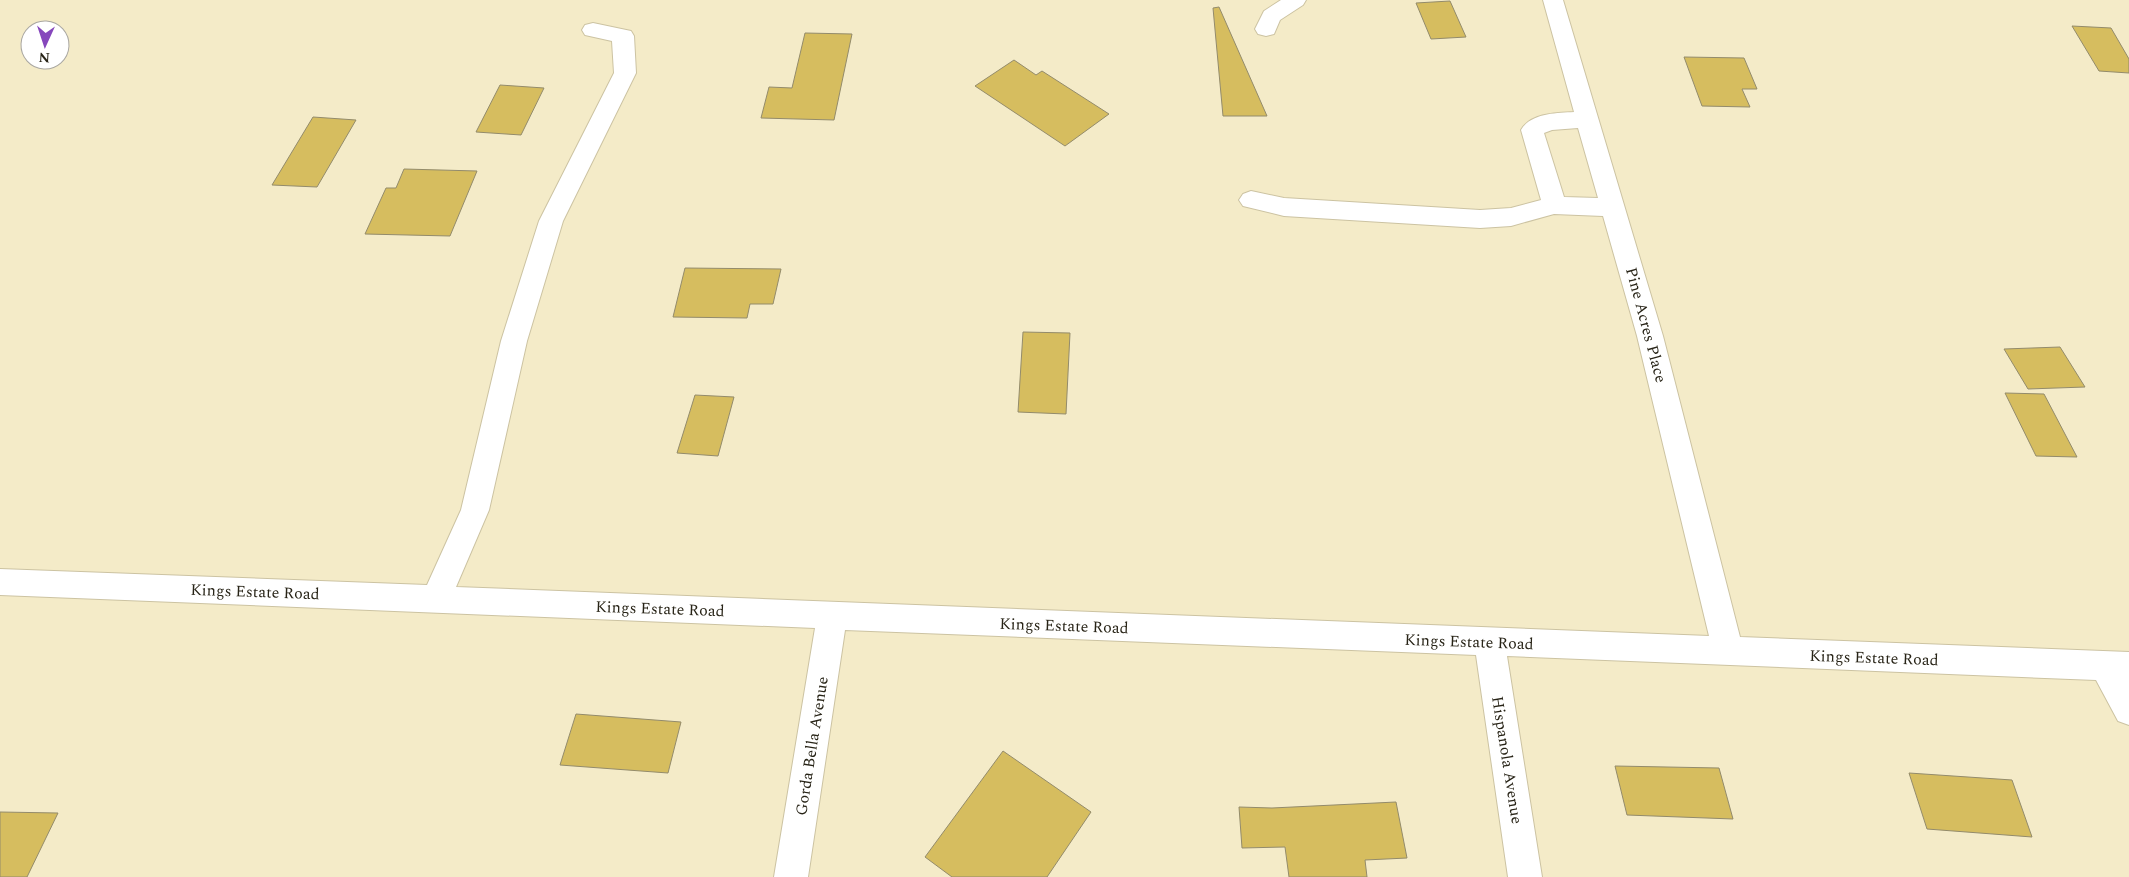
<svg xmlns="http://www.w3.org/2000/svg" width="2129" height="877" viewBox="0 0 2129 877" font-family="Spectral,serif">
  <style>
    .building { fill: #d6bd5f; stroke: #938b6b }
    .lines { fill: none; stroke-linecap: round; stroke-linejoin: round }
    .minor-casing { stroke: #ccc3a2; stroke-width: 2 }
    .minor { fill: #fff; fill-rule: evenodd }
    .labels { text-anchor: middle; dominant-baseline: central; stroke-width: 4.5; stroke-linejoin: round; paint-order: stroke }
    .street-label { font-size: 16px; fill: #282417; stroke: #fff }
  </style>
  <rect width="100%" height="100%" fill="#f4ebc8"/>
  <g class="building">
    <polygon points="1450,1 1466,37 1431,39 1416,3"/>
    <polygon points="1219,7 1267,116 1223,116 1213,8"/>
    <polygon points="2072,26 2111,28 2129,59 2129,73 2099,71"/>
    <polygon points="805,33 852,34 834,120 761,118 769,87 792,88"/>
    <polygon points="1684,57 1744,58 1757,89 1742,89 1750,107 1702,106"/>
    <polygon points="1014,60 1036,75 1042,71 1109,114 1065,146 975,86"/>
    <polygon points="500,85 544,88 521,135 476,132"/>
    <polygon points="313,117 356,120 317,187 272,185"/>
    <polygon points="404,169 477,171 450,236 365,234 386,188 396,188"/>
    <polygon points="685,268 781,269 773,304 750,304 747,318 673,317"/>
    <polygon points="1023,332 1070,333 1066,414 1018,412"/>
    <polygon points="2060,347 2085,387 2028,389 2004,349"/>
    <polygon points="2005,393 2044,394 2077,457 2036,456"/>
    <polygon points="695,395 734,397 718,456 677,453"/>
    <polygon points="576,714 681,722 668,773 560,765"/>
    <polygon points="1003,751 1091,812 1047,877 952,877 925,857"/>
    <polygon points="1615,766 1719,768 1733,819 1627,815"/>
    <polygon points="1909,773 2012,780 2032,837 1927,829"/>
    <polygon points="1396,802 1407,858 1365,860 1367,877 1289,877 1285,847 1242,848 1239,807 1272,808"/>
    <polygon points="0,812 58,813 27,877 0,877"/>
  </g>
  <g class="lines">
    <g class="minor-casing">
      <g id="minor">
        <polygon points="1281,0 1306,0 1303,5 1280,20 1274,34 1266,36 1258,34 1255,29 1264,11"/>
        <path d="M 1543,0 L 1563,0 L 1663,336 L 1740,637 L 2129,652 L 2129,725 L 2118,721 L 2096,680 L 1507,656 L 1542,877 L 1508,877 L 1476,655 L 845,630 L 808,877 L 774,877 L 815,628 L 0,595 L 0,569 L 427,585 L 461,510 L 501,341 L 539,221 L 614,73 L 612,41 L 585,35 L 582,30 L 585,25 L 593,23 L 631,31 L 634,36 L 636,73 L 563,221 L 527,341 L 489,510 L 456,587 L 1709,636 L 1637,336 L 1603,216 L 1554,214 L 1511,226 L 1480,228 L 1284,216 L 1243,206 L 1239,200 L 1243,194 L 1251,191 L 1284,198 L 1480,210 L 1511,208 L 1541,200 L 1521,130 C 1531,113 1556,113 1574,112 ZM 1578,128 L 1598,198 L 1564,197 L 1544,133 L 1552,130 Z"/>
      </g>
    </g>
    <use href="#minor" class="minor"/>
  </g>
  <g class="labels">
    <g class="street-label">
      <text transform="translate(1646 325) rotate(75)">Pine Acres Place</text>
      <text transform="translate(255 592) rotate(2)">Kings Estate Road</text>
      <text transform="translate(660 609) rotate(2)">Kings Estate Road</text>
      <text transform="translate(1064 626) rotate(2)">Kings Estate Road</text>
      <text transform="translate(1469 642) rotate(2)">Kings Estate Road</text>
      <text transform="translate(1874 658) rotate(2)">Kings Estate Road</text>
      <text transform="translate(812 746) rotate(-81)">Gorda Bella Avenue</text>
      <text transform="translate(1507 760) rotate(81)">Hispanola Avenue</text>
    </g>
  </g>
  <g transform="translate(45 45) rotate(183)"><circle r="24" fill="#ffffff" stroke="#a9a7a2"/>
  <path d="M0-4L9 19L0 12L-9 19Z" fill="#8647bc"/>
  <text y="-8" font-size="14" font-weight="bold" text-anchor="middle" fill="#282417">N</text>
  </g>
</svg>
